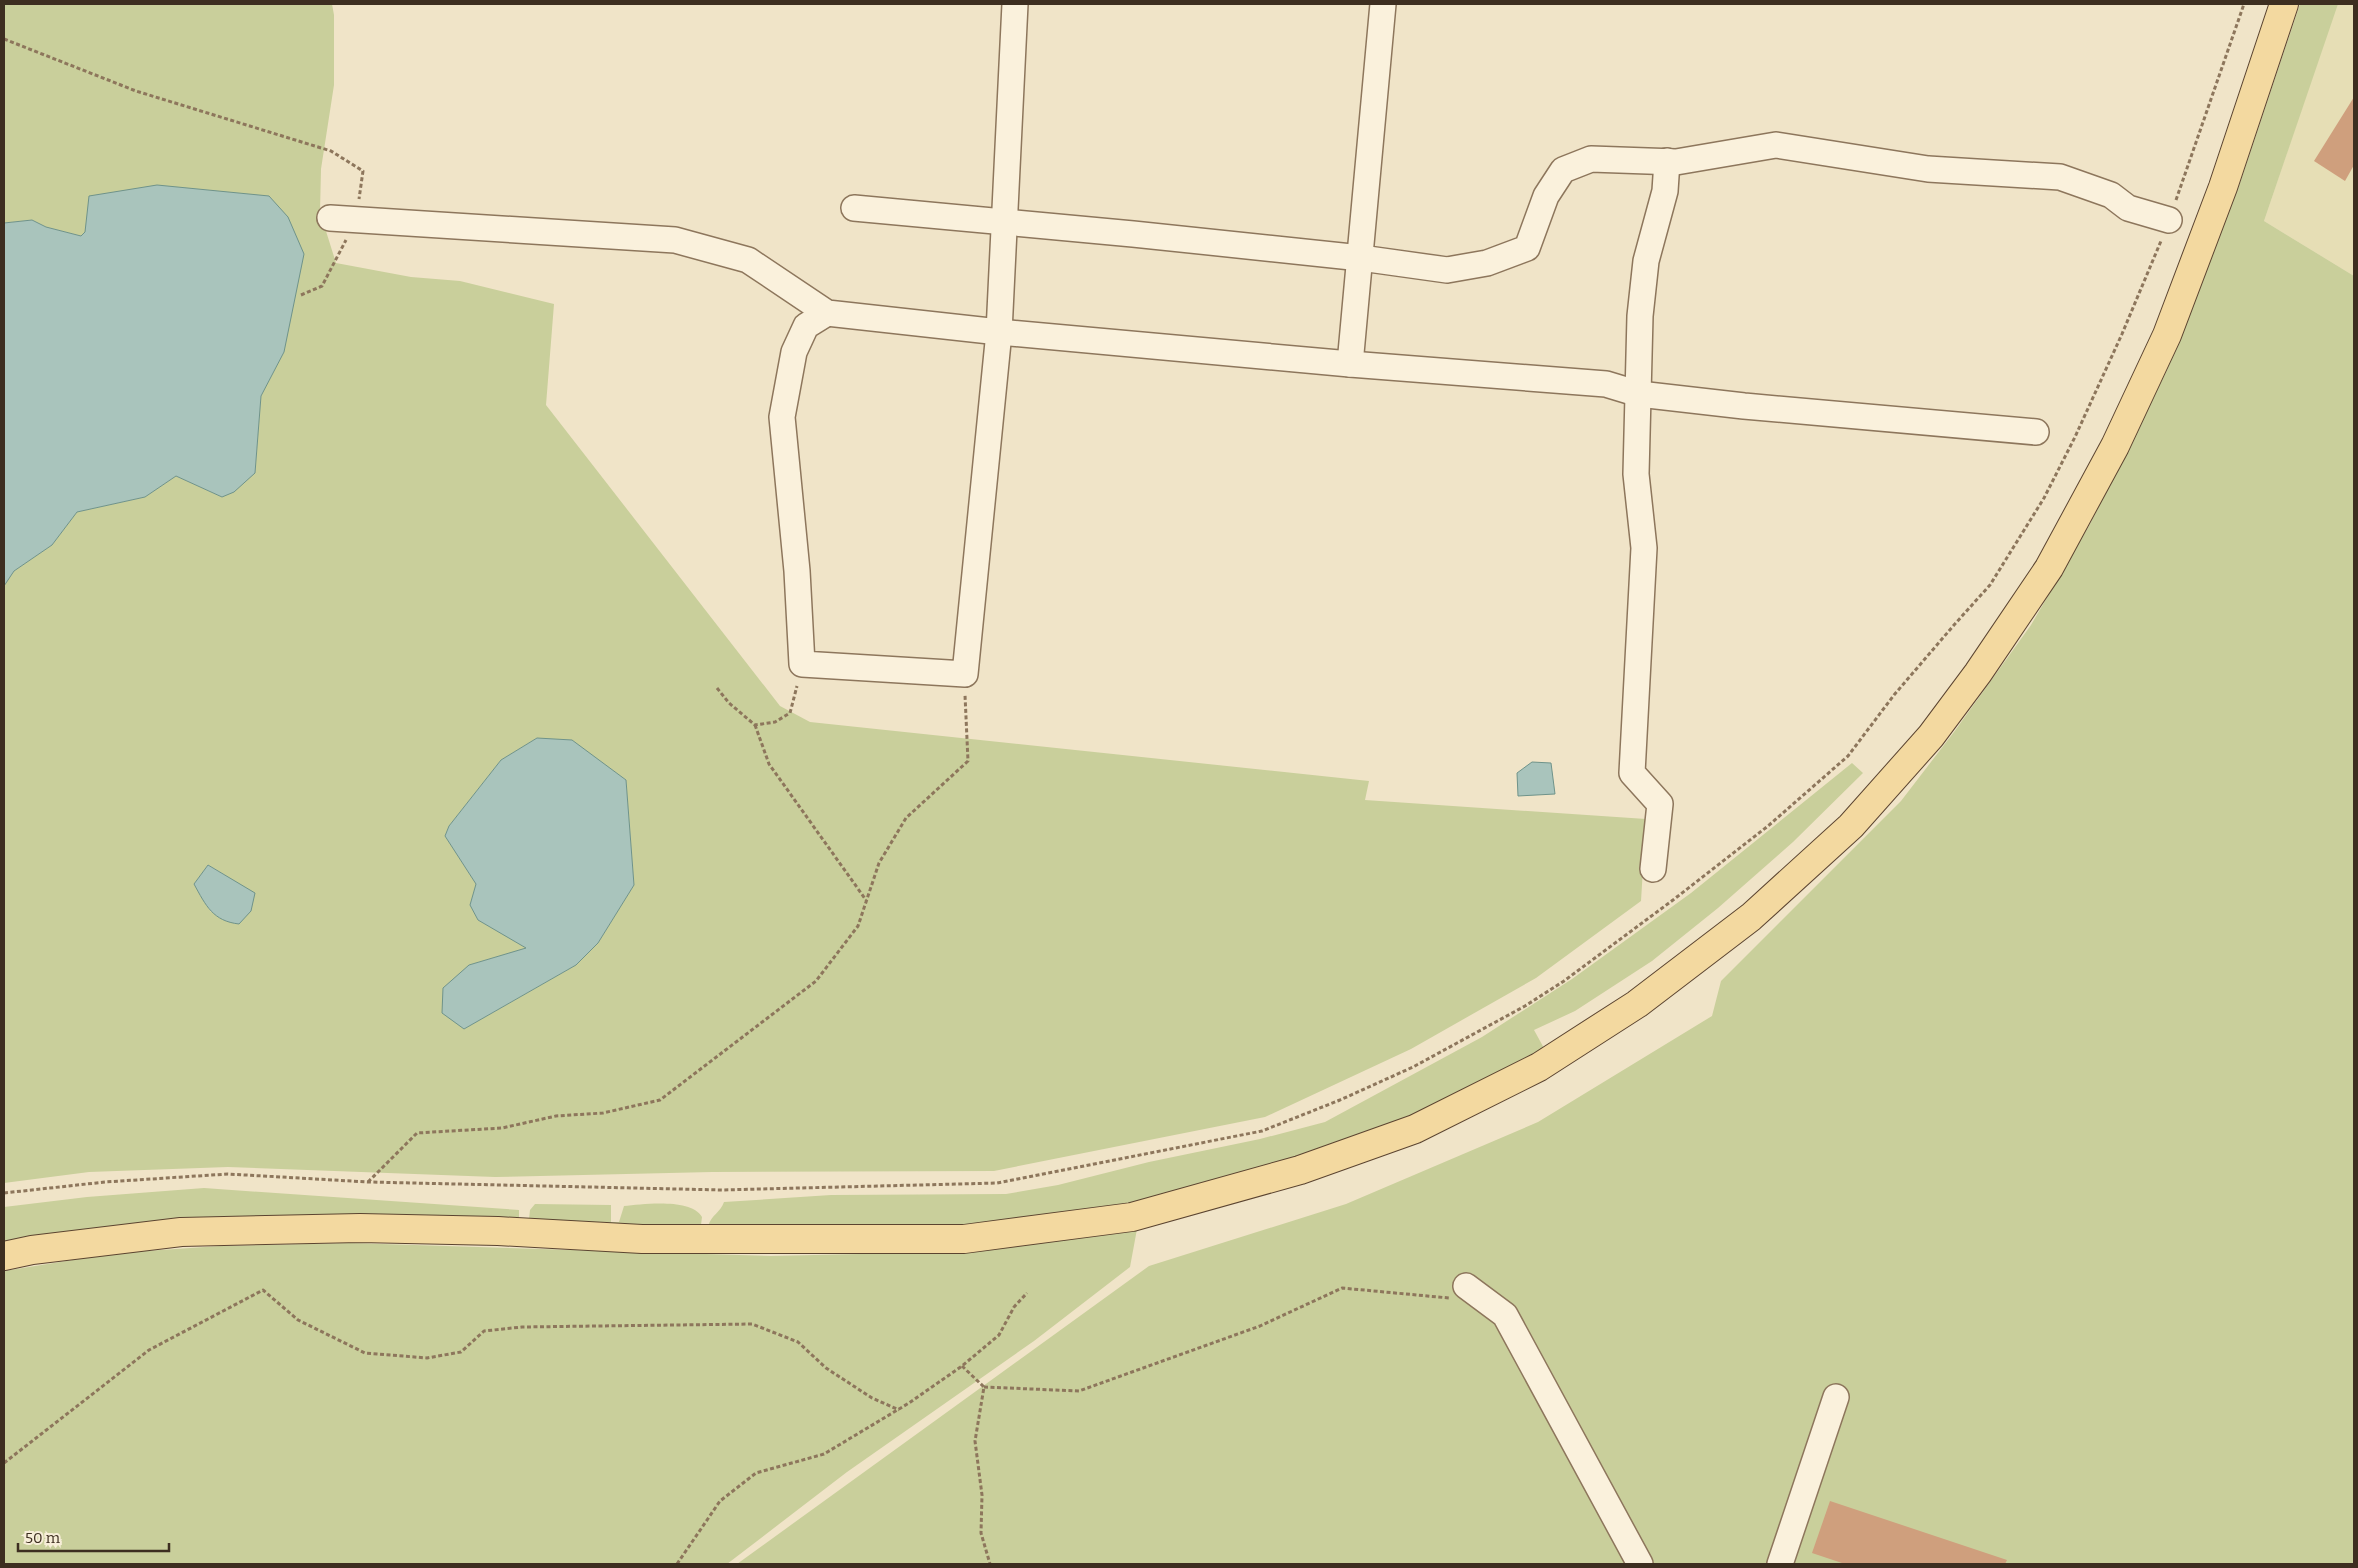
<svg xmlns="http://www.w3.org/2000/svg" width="2358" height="1568" viewBox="0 0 2358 1568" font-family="Bitter,serif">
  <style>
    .farmland { fill: #e6deb5 }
    .green { fill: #c9cf9b; fill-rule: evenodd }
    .water { fill: #a9c4bc; stroke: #6f938a }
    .building { fill: #cf9f7d }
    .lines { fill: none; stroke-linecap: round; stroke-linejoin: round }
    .minor-casing { stroke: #8d765c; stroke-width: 28 }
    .major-casing { stroke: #5b4430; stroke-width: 30 }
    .path { stroke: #8d765c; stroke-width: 3; stroke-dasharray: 4 2.5; stroke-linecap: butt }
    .minor { stroke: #faf1dc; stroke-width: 25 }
    .major { stroke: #f3d9a0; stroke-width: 28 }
  </style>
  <rect width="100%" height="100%" fill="#f0e4c8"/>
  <polygon class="farmland" points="2337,4 2354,4 2354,276 2264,221"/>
  <g class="green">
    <path d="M 4,4 L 332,4 L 334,15 L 334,85 L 321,169 L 320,212 L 336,263 L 411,277 L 460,281 L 554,304 L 546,405 L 780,706 L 810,722 L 1369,781 L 1365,800 L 1646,819 L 1641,901 L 1536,978 L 1411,1049 L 1265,1117 L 994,1171 L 712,1172 L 495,1177 L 228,1167 L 89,1172 L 4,1183 L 4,586 L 14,571 L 52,545 L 77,512 L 145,497 L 176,476 L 222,497 L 255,473 L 261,396 L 284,352 L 85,232 L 81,236 L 46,227 L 32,220 L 4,223 ZM 537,738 L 602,763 L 626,780 L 634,885 L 598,943 L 576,965 L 464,1029 L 469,965 L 527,948 L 478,920 L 470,905 L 476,884 L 445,836 L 449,826 L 501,760 ZM 208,865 L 225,875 L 211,912 L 194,884 Z"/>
    <polygon points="2300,4 2338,4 2264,221 2354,276 2354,1564 737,1564 1149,1266 1346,1204 1538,1122 1712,1016 1721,981 1901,801 1954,732 2031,625 2090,524 2167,370 2240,183"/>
    <path d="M 1852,763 L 1863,773 L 1793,842 L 1718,908 L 1652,961 L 1575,1011 L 1534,1030 L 1545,1050 L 1416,1115 L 1343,1145 L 1141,1201 L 1080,1212 L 943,1227 L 4,1244 L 4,1207 L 87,1197 L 204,1188 L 519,1210 L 519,1218 L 529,1219 L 530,1210 L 535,1204 L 611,1205 L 611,1222 L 619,1222 L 624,1206 C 644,1204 691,1198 702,1217 L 701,1225 L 708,1226 C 712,1214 720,1213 724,1202 L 831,1195 L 1006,1194 L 1058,1185 L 1149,1162 L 1260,1139 L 1325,1122 L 1482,1037 L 1572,979 L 1691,893 Z"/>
    <polygon points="1137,1229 1130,1267 1034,1341 847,1472 727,1564 4,1564 4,1271 116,1253 220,1246 350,1243 771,1256 903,1253 1040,1241"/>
  </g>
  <g class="water">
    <polygon points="157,185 269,196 288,217 304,254 284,352 261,396 255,473 234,492 222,497 176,476 145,497 77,512 52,545 14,571 4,586 4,223 32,220 46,227 81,236 85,232 89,196"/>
    <polygon points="537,738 572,740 626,780 634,885 598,943 576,965 464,1029 442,1013 443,988 469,965 526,948 478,920 470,905 476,884 445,836 449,826 501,760"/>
    <polygon points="1532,762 1551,763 1555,794 1518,796 1517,773"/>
    <path d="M 208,865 L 255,893 L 251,911 L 239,924 C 213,921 206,906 194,884 Z"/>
  </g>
  <g class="building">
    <polygon points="2354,97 2354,165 2345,181 2314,161"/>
    <polygon points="1830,1501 2007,1560 2005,1564 1845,1564 1812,1553"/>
  </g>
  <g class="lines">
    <g class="minor-casing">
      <g id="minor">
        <polyline points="854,208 1133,234 1361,258 1447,270 1487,263 1527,248 1546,196 1563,170 1591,159 1676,162 1776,145 1928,169 2060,177 2111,195 2128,208 2169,220"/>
        <polyline points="330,218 675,240 748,260 827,313 999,332 1350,364 1606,384 1639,394 1744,406 2036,432"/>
        <polyline points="827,313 806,326 794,352 782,417 797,571 802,664 965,674 999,332 1015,4"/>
        <polyline points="1350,364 1383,4"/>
        <polyline points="1653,869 1660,804 1632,773 1644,548 1636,474 1640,316 1646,261 1665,191 1667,161"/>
        <polyline points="1466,1286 1505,1315 1640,1564"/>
        <polyline points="1780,1564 1836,1397"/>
      </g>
    </g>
    <g class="major-casing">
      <polyline id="major" points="4,1256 32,1250 181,1232 360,1228 498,1231 642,1239 964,1239 1132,1217 1300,1170 1415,1129 1539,1067 1637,1004 1751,917 1851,826 1931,736 1978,673 2049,568 2115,446 2167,335 2223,187 2284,4"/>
    </g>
    <g class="path">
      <polyline points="4,39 136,91 331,151 363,171 359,199"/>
      <polyline points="2176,200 2244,4"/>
      <polyline points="301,295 322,286 346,240"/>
      <polyline points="717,688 729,703 755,725 775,722 790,713 797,686"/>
      <polyline points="755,725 769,764 866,900"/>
      <polyline points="368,1182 417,1133 502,1128 556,1116 603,1113 660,1100 816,981 858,926 879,863 906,818 968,761 965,695"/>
      <polyline points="4,1193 105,1182 228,1174 368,1182 722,1190 997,1183 1262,1131 1340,1100 1413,1067 1525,1006 1564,981 1673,900 1768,826 1848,756 1894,695 1954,625 1990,585 2044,498 2075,437 2122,334 2161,241"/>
      <polyline points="962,1366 984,1387 975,1441 982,1495 981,1533 990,1564"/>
      <polyline points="984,1387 1079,1391 1260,1326 1342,1288 1449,1298"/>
      <polyline points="4,1463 149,1350 263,1290 298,1320 365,1353 427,1358 461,1352 484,1331 522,1327 752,1324 798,1342 826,1368 872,1398 899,1410"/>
      <polyline points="677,1564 720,1501 756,1473 824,1454 909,1403 962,1366 999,1335 1014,1307 1027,1293"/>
    </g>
    <use href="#minor" class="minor"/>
    <use href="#major" class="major"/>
  </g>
  <rect width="2358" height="1568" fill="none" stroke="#3d2e20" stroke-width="10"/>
  <path d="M18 1543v8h151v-8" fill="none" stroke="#3d2e20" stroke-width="2.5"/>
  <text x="25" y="1543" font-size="15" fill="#3d2e20" stroke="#f7eed8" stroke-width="4" paint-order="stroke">50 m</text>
</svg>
